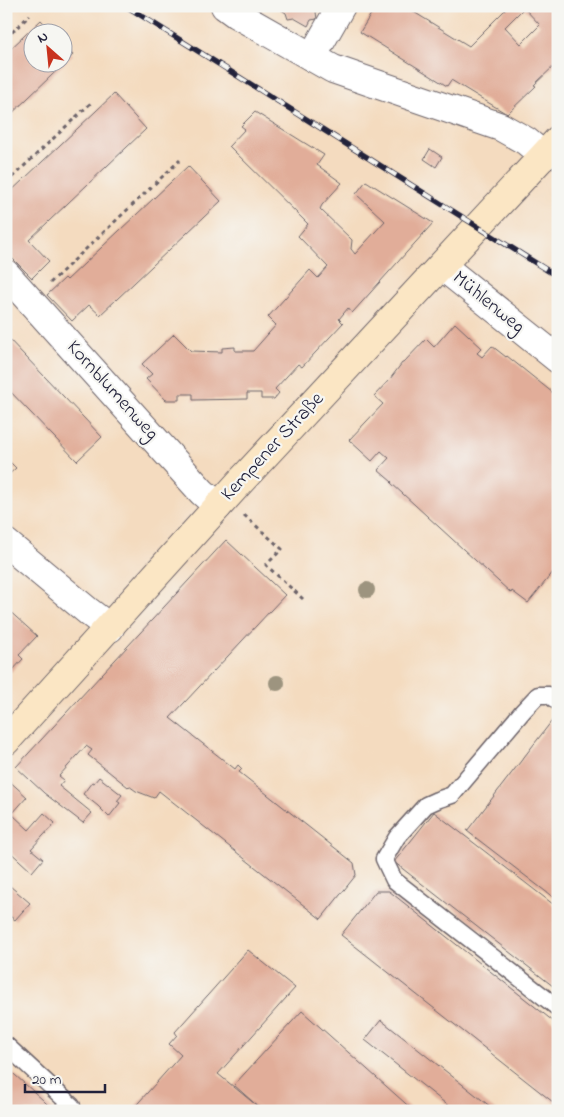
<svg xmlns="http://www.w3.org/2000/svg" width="564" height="1117" viewBox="0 0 564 1117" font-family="'Indie Flower',sans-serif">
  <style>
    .building { fill: #e1ad99; fill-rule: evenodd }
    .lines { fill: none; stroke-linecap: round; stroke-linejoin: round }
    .lane-casing { stroke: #6c6369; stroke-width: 19 }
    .street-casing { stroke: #6c6369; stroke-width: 30 }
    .secondary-casing { stroke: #6c6369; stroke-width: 30 }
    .path { stroke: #6c6369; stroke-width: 3; stroke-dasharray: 4 4; stroke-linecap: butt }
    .lane { stroke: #fff; stroke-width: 16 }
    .street { stroke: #fff; stroke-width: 28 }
    .secondary { stroke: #fbe6c4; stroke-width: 28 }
    .rail-casing { stroke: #22223b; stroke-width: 5.5 }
    .rail { stroke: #f6f6f2; stroke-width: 4; stroke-dasharray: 11; stroke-linecap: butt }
    .tree { fill: #9d947f }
    .labels { text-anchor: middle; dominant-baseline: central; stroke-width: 4.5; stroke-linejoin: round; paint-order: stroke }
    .street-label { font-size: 20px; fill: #22223b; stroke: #f6f6f2 }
  </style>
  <rect width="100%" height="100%" fill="#f6f6f2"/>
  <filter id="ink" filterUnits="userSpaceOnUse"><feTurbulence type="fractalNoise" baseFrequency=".02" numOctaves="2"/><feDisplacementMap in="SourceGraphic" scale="10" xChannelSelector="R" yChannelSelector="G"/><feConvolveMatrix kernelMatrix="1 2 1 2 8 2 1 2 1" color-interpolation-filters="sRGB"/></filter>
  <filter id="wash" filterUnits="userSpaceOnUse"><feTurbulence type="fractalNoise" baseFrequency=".0096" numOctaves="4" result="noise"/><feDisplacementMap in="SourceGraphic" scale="20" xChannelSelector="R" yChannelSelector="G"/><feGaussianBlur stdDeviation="1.12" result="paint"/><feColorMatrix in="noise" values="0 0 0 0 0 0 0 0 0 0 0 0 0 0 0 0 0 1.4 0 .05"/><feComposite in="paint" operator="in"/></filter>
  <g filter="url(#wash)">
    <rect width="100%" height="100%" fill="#f4dbbf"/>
    <g id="blocks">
      <g class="building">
        <polygon points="276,6 320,6 316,12 317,19 311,20 308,26 294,18 288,19 286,13"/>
        <path d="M 376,6 L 388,6 L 392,9 L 393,6 L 404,6 L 469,46 L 509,6 L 545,6 L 546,7 L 547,6 L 558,6 L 558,62 L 534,85 L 536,86 L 507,114 L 451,80 L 447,86 L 360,32 ZM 524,8 L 540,25 L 521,44 L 505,27 Z"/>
        <polygon points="41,20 52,32 32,32 32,62 62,62 62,43 73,55 6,119 6,53"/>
        <polygon points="114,94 146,129 29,240 49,261 32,278 6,252 6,196"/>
        <polygon points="255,112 324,155 317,165 342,183 322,205 320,209 352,240 351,249 355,254 385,221 356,194 366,181 433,223 353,312 352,313 348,308 339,319 343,323 302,367 298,364 275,389 279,393 274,399 261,399 261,393 247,393 247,399 193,400 193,394 179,394 179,400 166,400 146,379 152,374 142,364 174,334 191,351 222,352 222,348 235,347 235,351 253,351 276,325 268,317 310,270 318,278 328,267 298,236 308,224 229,146 245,129 241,126"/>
        <polygon points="430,149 442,157 436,167 424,159"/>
        <polygon points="188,166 221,201 100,315 89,305 72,321 47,295 65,278 67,280"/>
        <polygon points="455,323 482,348 477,353 482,357 492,346 506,357 507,356 558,397 558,566 528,603 512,591 511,593 391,483 392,482 378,470 389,458 381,451 372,461 349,440 383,404 374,396 390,379 402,363 403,363 426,339 434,347"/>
        <polygon points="6,336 102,437 77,461 6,387"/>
        <polygon points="8,460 16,468 6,477 6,462"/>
        <polygon points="226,540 285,595 170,718 235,769 238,765 242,769 239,772 354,863 356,875 321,919 159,791 154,798 136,791 129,786 128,787 88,755 92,750 86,746 59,776 64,780 59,786 92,813 83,823 44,793 16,767"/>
        <polygon points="6,608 37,636 19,655 23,659 11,672 6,668"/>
        <polygon points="558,713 558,901 467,831"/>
        <polygon points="99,777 122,795 117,801 120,803 109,817 98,806 83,794 92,782 94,783"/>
        <polygon points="6,778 27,797 12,814 29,830 44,813 55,823 31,849 43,859 32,872 6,848"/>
        <polygon points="434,812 558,908 558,990 394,862"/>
        <polygon points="10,886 30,903 15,920 6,913 6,890"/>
        <polygon points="376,891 389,891 558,1025 558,1106 341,935"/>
        <polygon points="248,950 295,988 218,1074 261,1109 260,1111 131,1111 181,1055 169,1044 177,1035 175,1032"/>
        <polygon points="302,1011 414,1111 263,1111 234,1085"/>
        <polygon points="381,1020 448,1073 496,1111 455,1111 365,1040"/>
        <polygon points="6,1067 43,1100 54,1111 6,1111"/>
      </g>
    </g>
  </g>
  <g filter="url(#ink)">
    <use href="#blocks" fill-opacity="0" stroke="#6c6369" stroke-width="1"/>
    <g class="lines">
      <g class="lane-casing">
        <g id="lane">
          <polyline points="558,702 549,695 538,695 523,711 452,795 437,800 426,805 397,837 384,859 394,880 558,1008"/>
          <polyline points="6,1045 72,1106"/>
        </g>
      </g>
      <g class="street-casing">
        <g id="street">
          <polyline points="225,6 236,14 333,69 501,127 526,141 544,156"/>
          <polyline points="312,57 341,6"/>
          <polyline points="442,266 558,359"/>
          <polyline points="6,274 202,492 218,506"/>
          <polyline points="6,543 89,612 110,628"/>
        </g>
      </g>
      <g class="secondary-casing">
        <polyline id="secondary" points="6,741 240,482 558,140"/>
      </g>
      <g class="path">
        <polyline points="6,38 30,15"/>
        <polyline points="6,183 92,102"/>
        <polyline points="50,283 180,160"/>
        <polyline points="244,515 282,549 266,565 303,599"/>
      </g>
      <use href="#lane" class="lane"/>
      <use href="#street" class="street"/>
      <use href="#secondary" class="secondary"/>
      <g class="rail-casing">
        <polyline id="rail" points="126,6 558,277"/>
      </g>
      <use href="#rail" class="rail"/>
    </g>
    <g class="tree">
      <circle cx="367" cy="590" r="8"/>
      <circle cx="277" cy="683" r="8"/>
    </g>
  </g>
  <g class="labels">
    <g class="street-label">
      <text transform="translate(488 303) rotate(39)">Mühlenweg</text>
      <text transform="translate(112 391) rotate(48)">Kornblumenweg</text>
      <text transform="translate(273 447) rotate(-47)">Kempener Straße</text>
    </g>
  </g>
  <rect width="564" height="1117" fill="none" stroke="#f6f6f2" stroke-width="25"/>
  <g transform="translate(48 48) rotate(333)"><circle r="24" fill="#f6f6f2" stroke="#a1a1a9"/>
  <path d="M0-4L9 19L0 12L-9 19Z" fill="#c8321e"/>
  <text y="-8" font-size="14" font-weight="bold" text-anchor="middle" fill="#22223b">N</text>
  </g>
  <path d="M25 1084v8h80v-8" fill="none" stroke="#22223b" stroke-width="2.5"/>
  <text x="32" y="1084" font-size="15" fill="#22223b" stroke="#f6f6f2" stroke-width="4" paint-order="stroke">20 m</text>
</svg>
